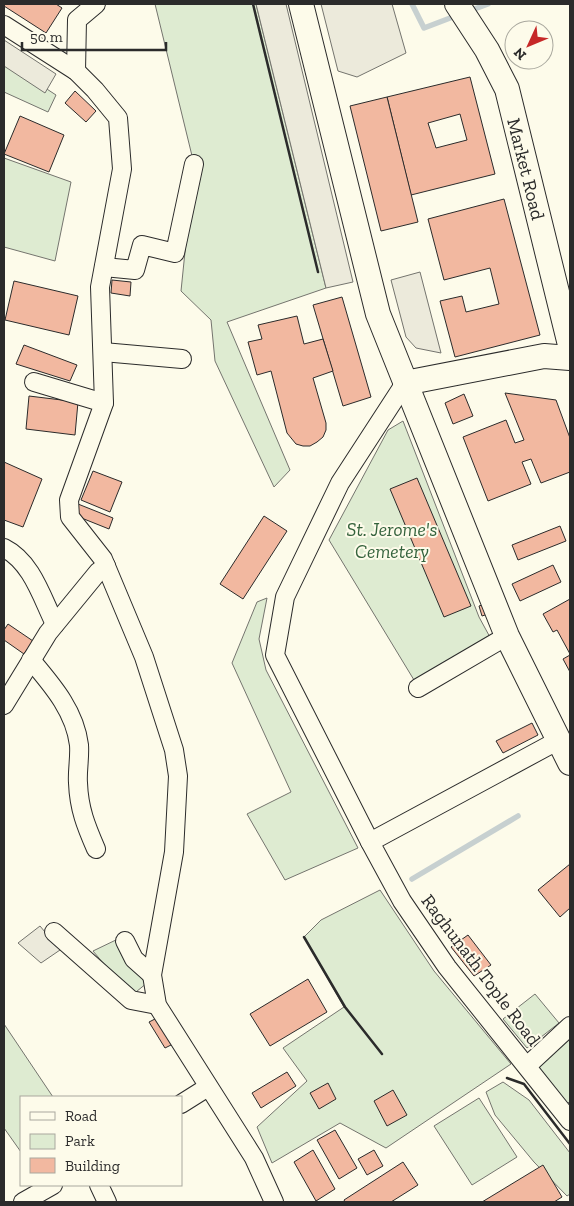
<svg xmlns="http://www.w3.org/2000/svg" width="574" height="1206" viewBox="0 0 574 1206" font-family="'Zilla Slab',serif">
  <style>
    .green { fill: #deebd1; stroke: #74746e }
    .parking { fill: #eceadb; stroke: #74746e }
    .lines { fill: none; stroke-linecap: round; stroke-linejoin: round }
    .stream { stroke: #c7d0d0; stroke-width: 5.5 }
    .building { fill: #f2b8a0; stroke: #2b2b2b; fill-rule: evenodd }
    .street-casing { stroke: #2b2b2b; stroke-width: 20 }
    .secondary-casing { stroke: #2b2b2b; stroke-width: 26 }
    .street { stroke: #fdfbea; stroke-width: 18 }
    .secondary { stroke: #fdfbea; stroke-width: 24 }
    .wall { stroke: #2b2b2b; stroke-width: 2.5 }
    .labels { text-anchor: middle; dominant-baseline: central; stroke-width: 4; stroke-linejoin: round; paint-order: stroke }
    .street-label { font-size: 19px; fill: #2b2b2b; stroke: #fdfbea }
    .park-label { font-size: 19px; font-style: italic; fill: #34623c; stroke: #fdfbea }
  </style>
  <rect width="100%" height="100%" fill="#fdfbea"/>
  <g class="green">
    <polygon points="155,4 256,4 326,288 227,322 290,470 274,487 215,361 211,320 181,291 194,164"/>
    <polygon points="4,61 56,95 48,112 4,92"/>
    <polygon points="4,158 71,182 55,261 4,247"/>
    <polygon points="403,421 479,617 491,639 414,680 329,540 388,430"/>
    <polygon points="267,598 259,639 266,670 358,848 285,880 247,814 291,792 232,663 257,602"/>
    <polygon points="380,890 434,971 511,1064 386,1148 340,1123 272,1163 257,1127 307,1081 283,1048 344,1007 304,937 321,920"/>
    <polygon points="120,938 147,983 131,996 93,951"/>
    <polygon points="535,994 559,1023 527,1048 503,1019"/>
    <polygon points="4,1024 53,1097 21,1097 21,1152 4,1128"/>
    <polygon points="570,1032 570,1101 567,1104 535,1064"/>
    <polygon points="503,1082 529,1100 570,1153 570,1194 567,1196 534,1162 495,1115 486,1092"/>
    <polygon points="479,1098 517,1157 472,1185 434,1126"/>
  </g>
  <g class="parking">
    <polygon points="256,4 286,4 353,282 326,288"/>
    <polygon points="321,4 392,4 406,53 357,77 338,71"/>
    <polygon points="4,40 56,74 45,93 4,66"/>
    <polygon points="420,272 441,353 416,348 406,337 391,280"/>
    <polygon points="40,926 60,950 41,963 18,943"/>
  </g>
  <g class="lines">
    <g class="stream">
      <polyline points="412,4 424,28 458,15"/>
      <polyline points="469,11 488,4"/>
      <polyline points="412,879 518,816"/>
    </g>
  </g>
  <g class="building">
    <polygon points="4,4 56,4 62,8 46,33 4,6"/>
    <path d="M 470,77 L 495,174 L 411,195 L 387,97 ZM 460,114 L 467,140 L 436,148 L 428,123 Z"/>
    <polygon points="75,91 96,111 86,122 65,103"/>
    <polygon points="387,97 418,222 381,231 350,106"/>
    <polygon points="20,116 64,135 49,172 4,154"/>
    <polygon points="504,199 540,335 455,357 440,301 462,296 466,312 499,304 490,268 444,280 428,219"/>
    <polygon points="112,280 131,282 130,296 111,293"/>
    <polygon points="14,281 78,296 69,335 5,320"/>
    <polygon points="342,297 371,397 343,406 313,305"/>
    <polygon points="297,316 304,344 323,339 333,371 313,378 326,423 326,430 323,437 317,442 310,446 303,446 296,444 287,433 271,371 257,375 248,342 262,339 258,325"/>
    <polygon points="24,345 77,365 70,381 16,364"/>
    <polygon points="505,393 556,400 570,438 570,472 541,483 531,459 522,462 531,484 488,501 463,437 506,420 515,443 524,440"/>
    <polygon points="464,394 473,416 453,424 445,403"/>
    <polygon points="29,396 78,402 75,435 26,429"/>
    <polygon points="4,462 42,479 23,527 4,520"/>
    <polygon points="93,471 122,482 110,512 81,500"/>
    <polygon points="417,478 471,606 444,617 390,489"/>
    <polygon points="78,504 113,518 109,529 74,515"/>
    <polygon points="264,516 287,531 243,599 220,584"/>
    <polygon points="560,526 566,541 518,560 512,545"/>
    <polygon points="553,565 561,582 520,601 512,584"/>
    <polygon points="570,599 570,654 557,630 553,632 543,614"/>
    <polygon points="485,604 488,614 482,616 479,606"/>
    <polygon points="8,624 33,641 24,654 4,640 4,630"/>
    <polygon points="570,655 570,672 563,659"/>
    <polygon points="532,723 538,735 503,753 496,741"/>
    <polygon points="570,864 570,908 560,917 538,890"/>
    <polygon points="468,935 491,965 474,976 451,947"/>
    <polygon points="308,979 327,1012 270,1046 250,1014"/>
    <polygon points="157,1018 173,1044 165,1048 149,1022"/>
    <polygon points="287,1072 296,1086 261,1108 252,1093"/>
    <polygon points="328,1083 336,1099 319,1109 310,1093"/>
    <polygon points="393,1090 407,1115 387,1126 374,1101"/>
    <polygon points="335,1130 357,1168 339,1179 317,1140"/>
    <polygon points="313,1150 335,1189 316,1201 294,1162"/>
    <polygon points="374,1150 383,1166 367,1175 358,1159"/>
    <polygon points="403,1162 418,1185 391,1202 345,1202 344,1200"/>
    <polygon points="543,1165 562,1197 554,1202 482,1202"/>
  </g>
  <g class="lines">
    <g class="street-casing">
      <g id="street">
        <polyline points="4,25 76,71 95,90 118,118 122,169 100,287 104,403 69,500 70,517 103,559 144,657 174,750 178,776 174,852 152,975 157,1005 254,1158 274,1202"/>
        <polyline points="76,71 77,20 96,4"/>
        <polyline points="104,267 135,270 142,245 175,253 194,164"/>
        <polyline points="103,352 182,359"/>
        <polyline points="34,382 104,403"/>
        <path d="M 4,548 C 32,562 42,598 55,624"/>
        <path d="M 31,660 C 52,685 75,711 79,745 C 80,758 77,772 78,783 C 79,809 86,826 96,849"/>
        <polyline points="418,688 507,636"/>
        <polyline points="4,705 48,633 98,572 106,566"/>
        <polyline points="559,740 370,842 402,901 447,967 570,1121"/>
        <polyline points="370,842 275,655 285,597 340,483 405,383"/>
        <polyline points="54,932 131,1000 157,1005"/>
        <polyline points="125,941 134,959 152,975"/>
        <polyline points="527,1066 570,1026"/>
        <polyline points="181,1104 208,1087"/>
        <polyline points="99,1185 107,1202"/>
        <polyline points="23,1202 53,1185"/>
      </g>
    </g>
    <g class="secondary-casing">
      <g id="secondary">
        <polyline points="301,4 378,314 384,329 507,636 570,763"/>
        <polyline points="457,4 487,50 507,89 570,345"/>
        <polyline points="405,383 544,356 570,358"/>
      </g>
    </g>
    <use href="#street" class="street"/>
    <use href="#secondary" class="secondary"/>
    <g class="wall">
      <polyline points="253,4 318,272"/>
      <polyline points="304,937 345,1007 382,1054"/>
      <polyline points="507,1078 524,1084 570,1144"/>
    </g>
  </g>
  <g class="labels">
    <g class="street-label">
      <text transform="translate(526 169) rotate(76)">Market Road</text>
      <text transform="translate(481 970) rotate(53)">Raghunath Tople Road</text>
    </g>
    <g class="park-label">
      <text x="392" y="529">St. Jerome's<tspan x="392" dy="22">Cemetery</tspan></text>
    </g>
  </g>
  <rect width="574" height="1206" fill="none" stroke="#2b2b2b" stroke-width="10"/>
  <rect x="20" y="1096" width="162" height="90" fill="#fdfbea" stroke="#a9a89e"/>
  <rect x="30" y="1112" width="25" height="8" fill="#fdfbea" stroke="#a9a89e"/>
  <text x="65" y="1121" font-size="15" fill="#2b2b2b">Road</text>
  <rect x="30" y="1134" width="25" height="15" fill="#deebd1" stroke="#a9a89e"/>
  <text x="65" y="1146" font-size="15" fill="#2b2b2b">Park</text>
  <rect x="30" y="1158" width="25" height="15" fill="#f2b8a0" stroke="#a9a89e"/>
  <text x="65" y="1171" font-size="15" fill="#2b2b2b">Building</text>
  <g transform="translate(529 45) rotate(226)"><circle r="24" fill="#fdfbea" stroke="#a9a89e"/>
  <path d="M0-4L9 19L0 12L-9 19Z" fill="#c62828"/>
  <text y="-8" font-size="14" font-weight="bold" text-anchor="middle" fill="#2b2b2b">N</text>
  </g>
  <path d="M22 42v8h144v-8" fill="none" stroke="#2b2b2b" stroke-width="2.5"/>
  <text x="30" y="42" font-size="15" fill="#2b2b2b" stroke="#fdfbea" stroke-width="4" paint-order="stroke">50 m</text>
</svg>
